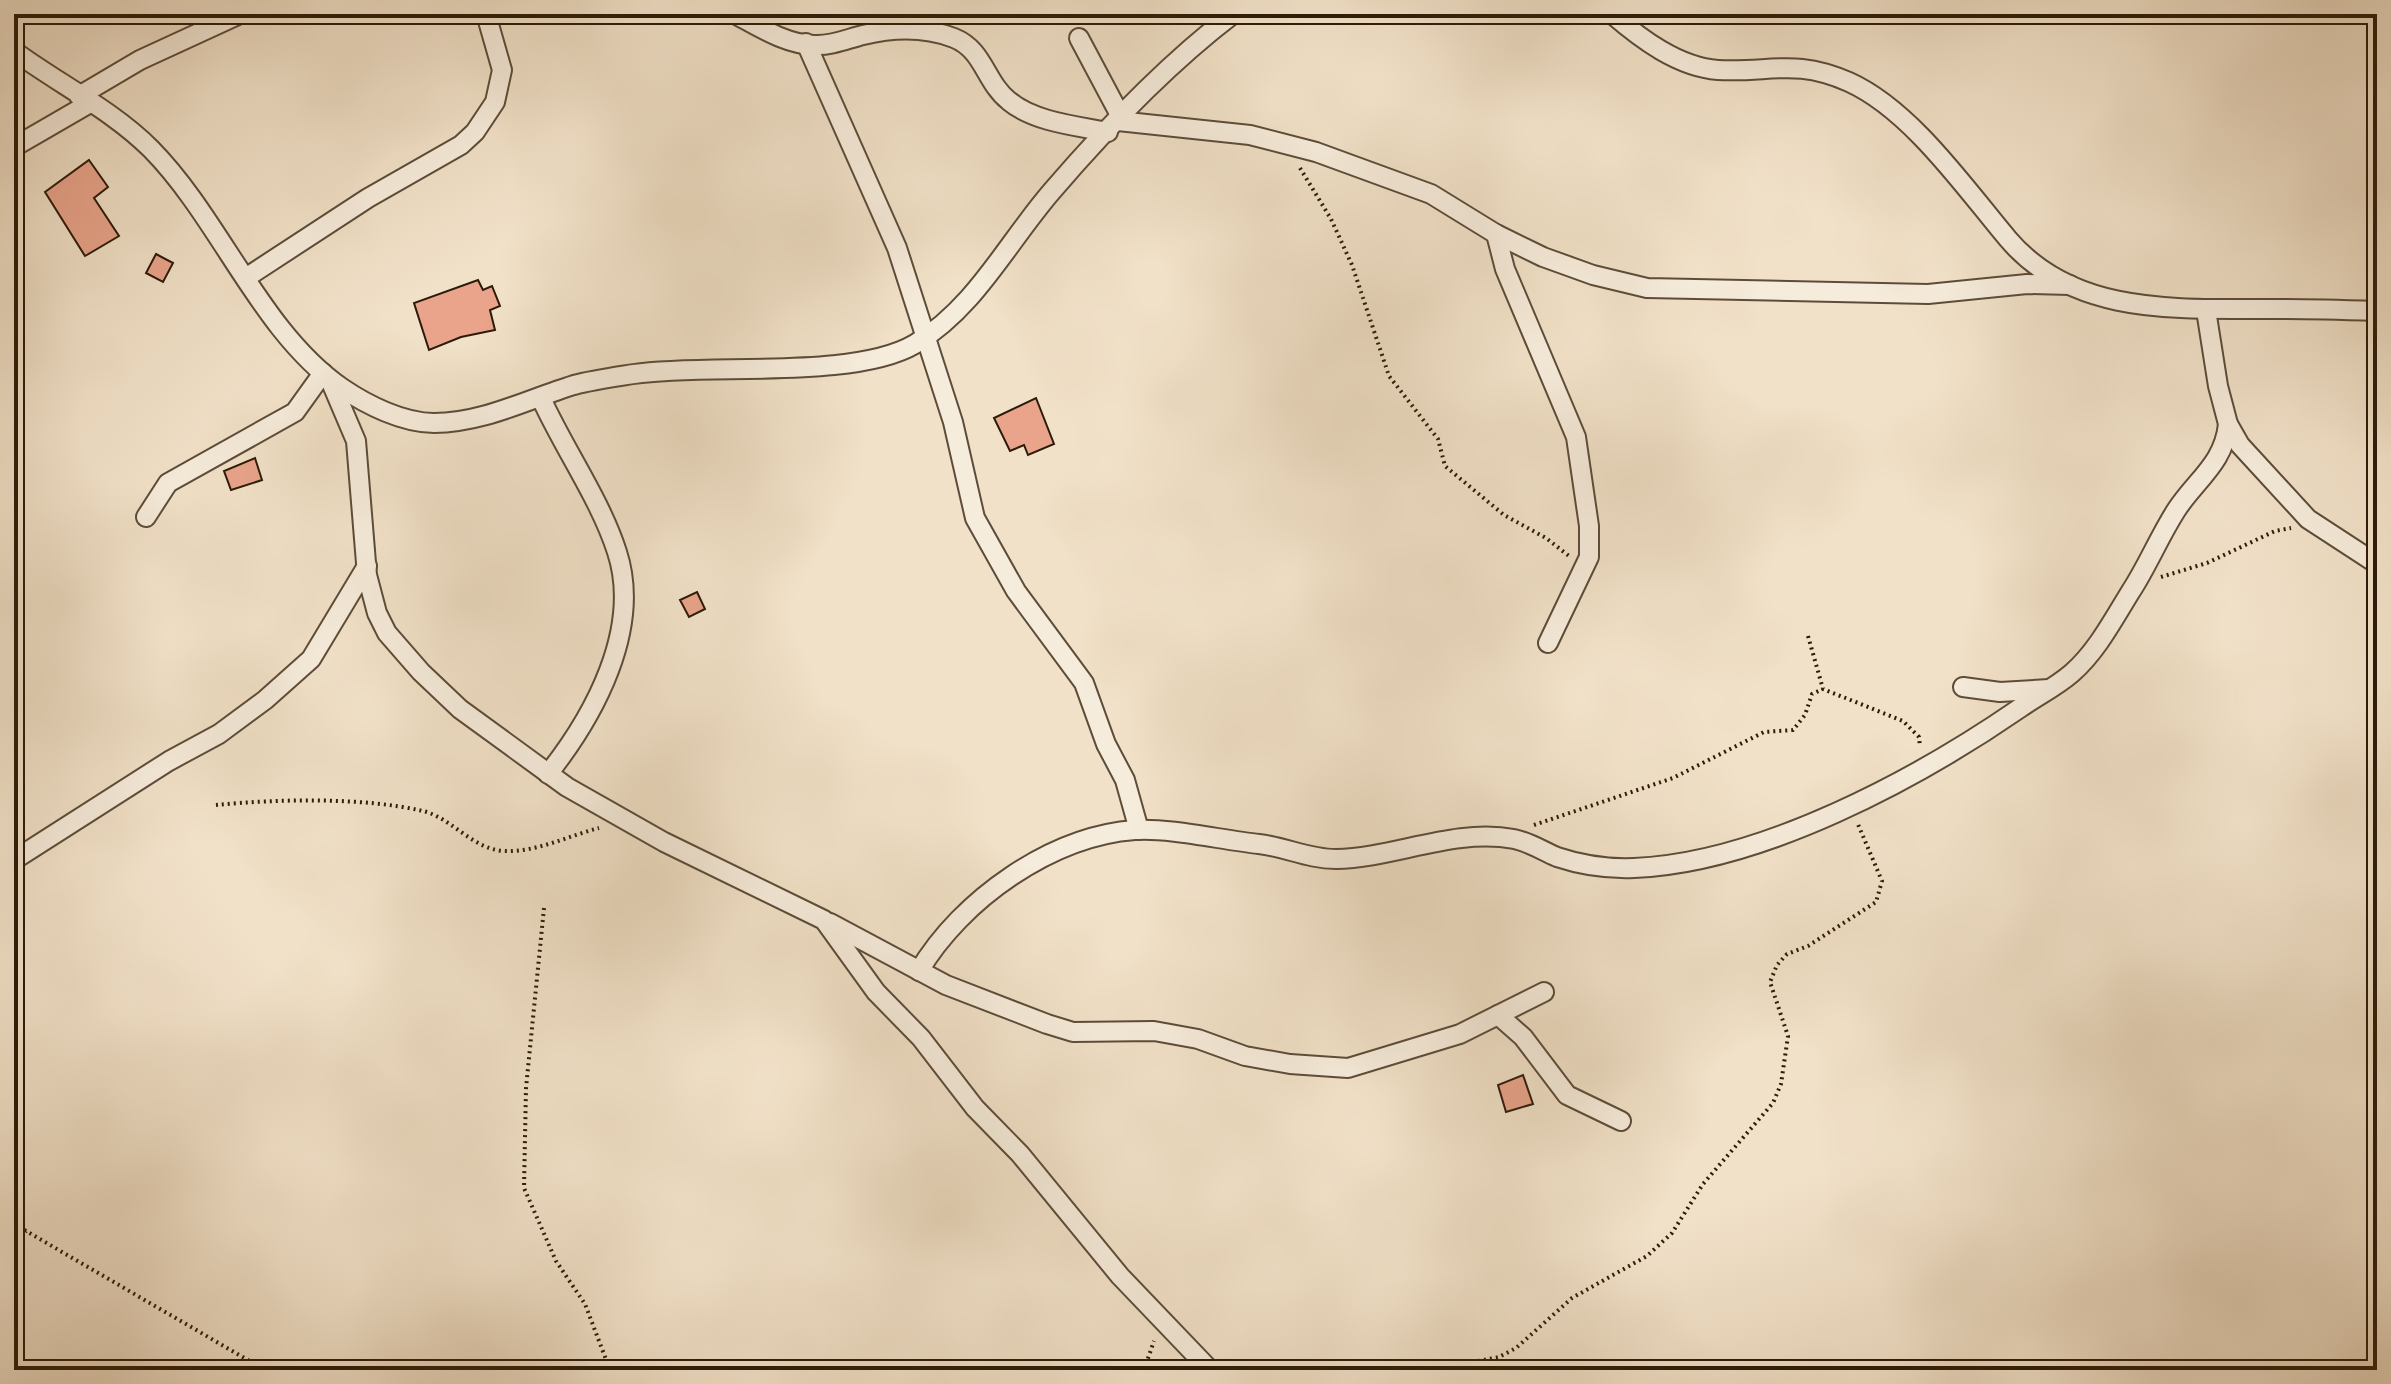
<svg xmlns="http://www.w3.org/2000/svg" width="2391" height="1384" viewBox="0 0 2391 1384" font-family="'IM FELL French Canon',serif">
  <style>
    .building { fill: #e9a48b; stroke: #2c1b09; stroke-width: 2 }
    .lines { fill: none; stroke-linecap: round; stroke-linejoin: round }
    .minor-casing { stroke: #5d4c39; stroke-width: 22 }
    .path { stroke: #2c1b09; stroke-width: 4; stroke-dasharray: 2 4; stroke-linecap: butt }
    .minor { stroke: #f6ecdb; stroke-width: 18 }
  </style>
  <rect width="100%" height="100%" fill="#f1e1c8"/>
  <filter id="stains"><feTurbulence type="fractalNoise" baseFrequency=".0025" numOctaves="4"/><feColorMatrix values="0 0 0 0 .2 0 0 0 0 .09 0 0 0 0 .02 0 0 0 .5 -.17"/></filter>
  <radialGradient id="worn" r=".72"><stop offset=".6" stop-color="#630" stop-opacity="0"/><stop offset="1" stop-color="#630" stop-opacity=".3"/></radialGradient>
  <g class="building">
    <polygon points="89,160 108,187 94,198 119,236 85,256 45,192"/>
    <polygon points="156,254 173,263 163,282 146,273"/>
    <polygon points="478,280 483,290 492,286 500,306 490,310 495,330 461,337 429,350 414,303"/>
    <polygon points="1036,398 1054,444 1028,455 1024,445 1010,451 994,418"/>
    <polygon points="255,458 262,480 231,490 224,471"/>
    <polygon points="697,592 705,609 689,617 680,600"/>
    <polygon points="1523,1075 1533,1104 1506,1112 1498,1085"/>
  </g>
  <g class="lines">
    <g class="minor-casing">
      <g id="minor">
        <path d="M 735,14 C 759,27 787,45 815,45 C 831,46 847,39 863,35 C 892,28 925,27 954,38 C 984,50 985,82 1009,101 C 1034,122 1077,126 1108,132"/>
        <path d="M 1612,14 C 1641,39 1678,67 1718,70 C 1770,73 1795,58 1849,82 C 1911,110 1965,188 2008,239 C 2076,319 2185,308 2280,309 C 2312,309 2345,310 2377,311"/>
        <polyline points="1079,38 1121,117"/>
        <polyline points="806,43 897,248 953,422 975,518 1016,591 1084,683 1106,744 1125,780 1139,830"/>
        <path d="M 14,51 C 59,84 112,110 151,149 C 221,220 260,331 342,388 C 367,405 403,423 434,423 C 483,423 528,399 574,385 C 593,380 615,377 634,374 C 709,363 854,380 915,344 C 976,307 1007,243 1052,191 C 1107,127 1166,65 1233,14"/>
        <polyline points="79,96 140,60 240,14"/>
        <polyline points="1118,121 1250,135 1316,152 1431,194 1496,234 1543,257 1593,275 1647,288 1928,294 2027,284 2070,285"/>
        <polyline points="14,147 90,103"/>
        <polyline points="1496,234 1505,269 1576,437 1589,526 1589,557 1548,643"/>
        <polyline points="247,277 368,198 461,145 475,132 495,102 502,70 486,14"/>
        <polyline points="2206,310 2218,386 2228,424 2240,445 2308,519 2377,564"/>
        <polyline points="330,380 356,441 367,575 377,613 387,633 421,672 460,709 567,787 664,842 824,920 876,992 921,1038 975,1108 1020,1154 1120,1276 1210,1370"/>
        <path d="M 541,398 C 564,449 600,499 617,552 C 642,629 594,716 548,774"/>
        <polyline points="146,517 168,483 295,412 323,373"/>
        <polyline points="1963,687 2000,692 2049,689"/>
        <polyline points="14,860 169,761 219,734 265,700 311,659 367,566"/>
        <polyline points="830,923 946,985 1047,1024 1073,1032 1154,1031 1198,1039 1245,1056 1290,1064 1348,1068 1460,1034 1544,992"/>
        <path d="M 919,971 C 961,900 1051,836 1135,830 C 1172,828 1221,840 1259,844 C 1286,847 1308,859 1336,859 C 1394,858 1454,828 1514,839 C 1529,842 1543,851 1557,857 C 1581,865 1608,869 1634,868 C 1761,863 1917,779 2020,708 C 2037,696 2056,687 2072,673 C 2097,651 2113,620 2131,591 C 2148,565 2160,535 2177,509 C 2197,479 2224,463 2228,424"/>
        <polyline points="1498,1015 1523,1037 1567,1095 1621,1121"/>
      </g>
    </g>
    <g class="path">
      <polyline points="1300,168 1331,219 1352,265 1389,376 1438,439 1445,466 1504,515 1546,538 1569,556"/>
      <polyline points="2161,577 2207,563 2275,531 2291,528"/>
      <polyline points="1808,636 1823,689 1903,721 1919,737 1920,747"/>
      <path d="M 216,805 C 277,799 363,797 423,811 C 452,818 473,850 505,851 C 537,852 568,836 599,828"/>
      <polyline points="1534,825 1673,778 1764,732 1793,730 1805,715 1812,694 1823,689"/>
      <polyline points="544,908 526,1088 524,1188 556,1261 585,1304 610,1370"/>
      <polyline points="14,1224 265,1370"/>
      <polyline points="14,1246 26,1231"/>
      <polyline points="1144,1370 1154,1341"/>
      <polyline points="1431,1370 1499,1357 1516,1348 1572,1298 1647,1256 1672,1233 1703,1184 1773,1103 1781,1084 1788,1036 1770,982 1777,965 1787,954 1808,946 1876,902 1882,881 1857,822"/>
    </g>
    <use href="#minor" class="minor"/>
  </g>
  <rect width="2391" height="1384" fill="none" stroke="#f1e1c8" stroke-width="48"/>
  <rect x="16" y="16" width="2359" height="1352" fill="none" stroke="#2c1b09" stroke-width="4"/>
  <rect x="24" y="24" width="2343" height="1336" fill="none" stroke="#2c1b09" stroke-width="2"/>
  <rect width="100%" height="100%" filter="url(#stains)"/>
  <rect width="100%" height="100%" fill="url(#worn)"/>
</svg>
